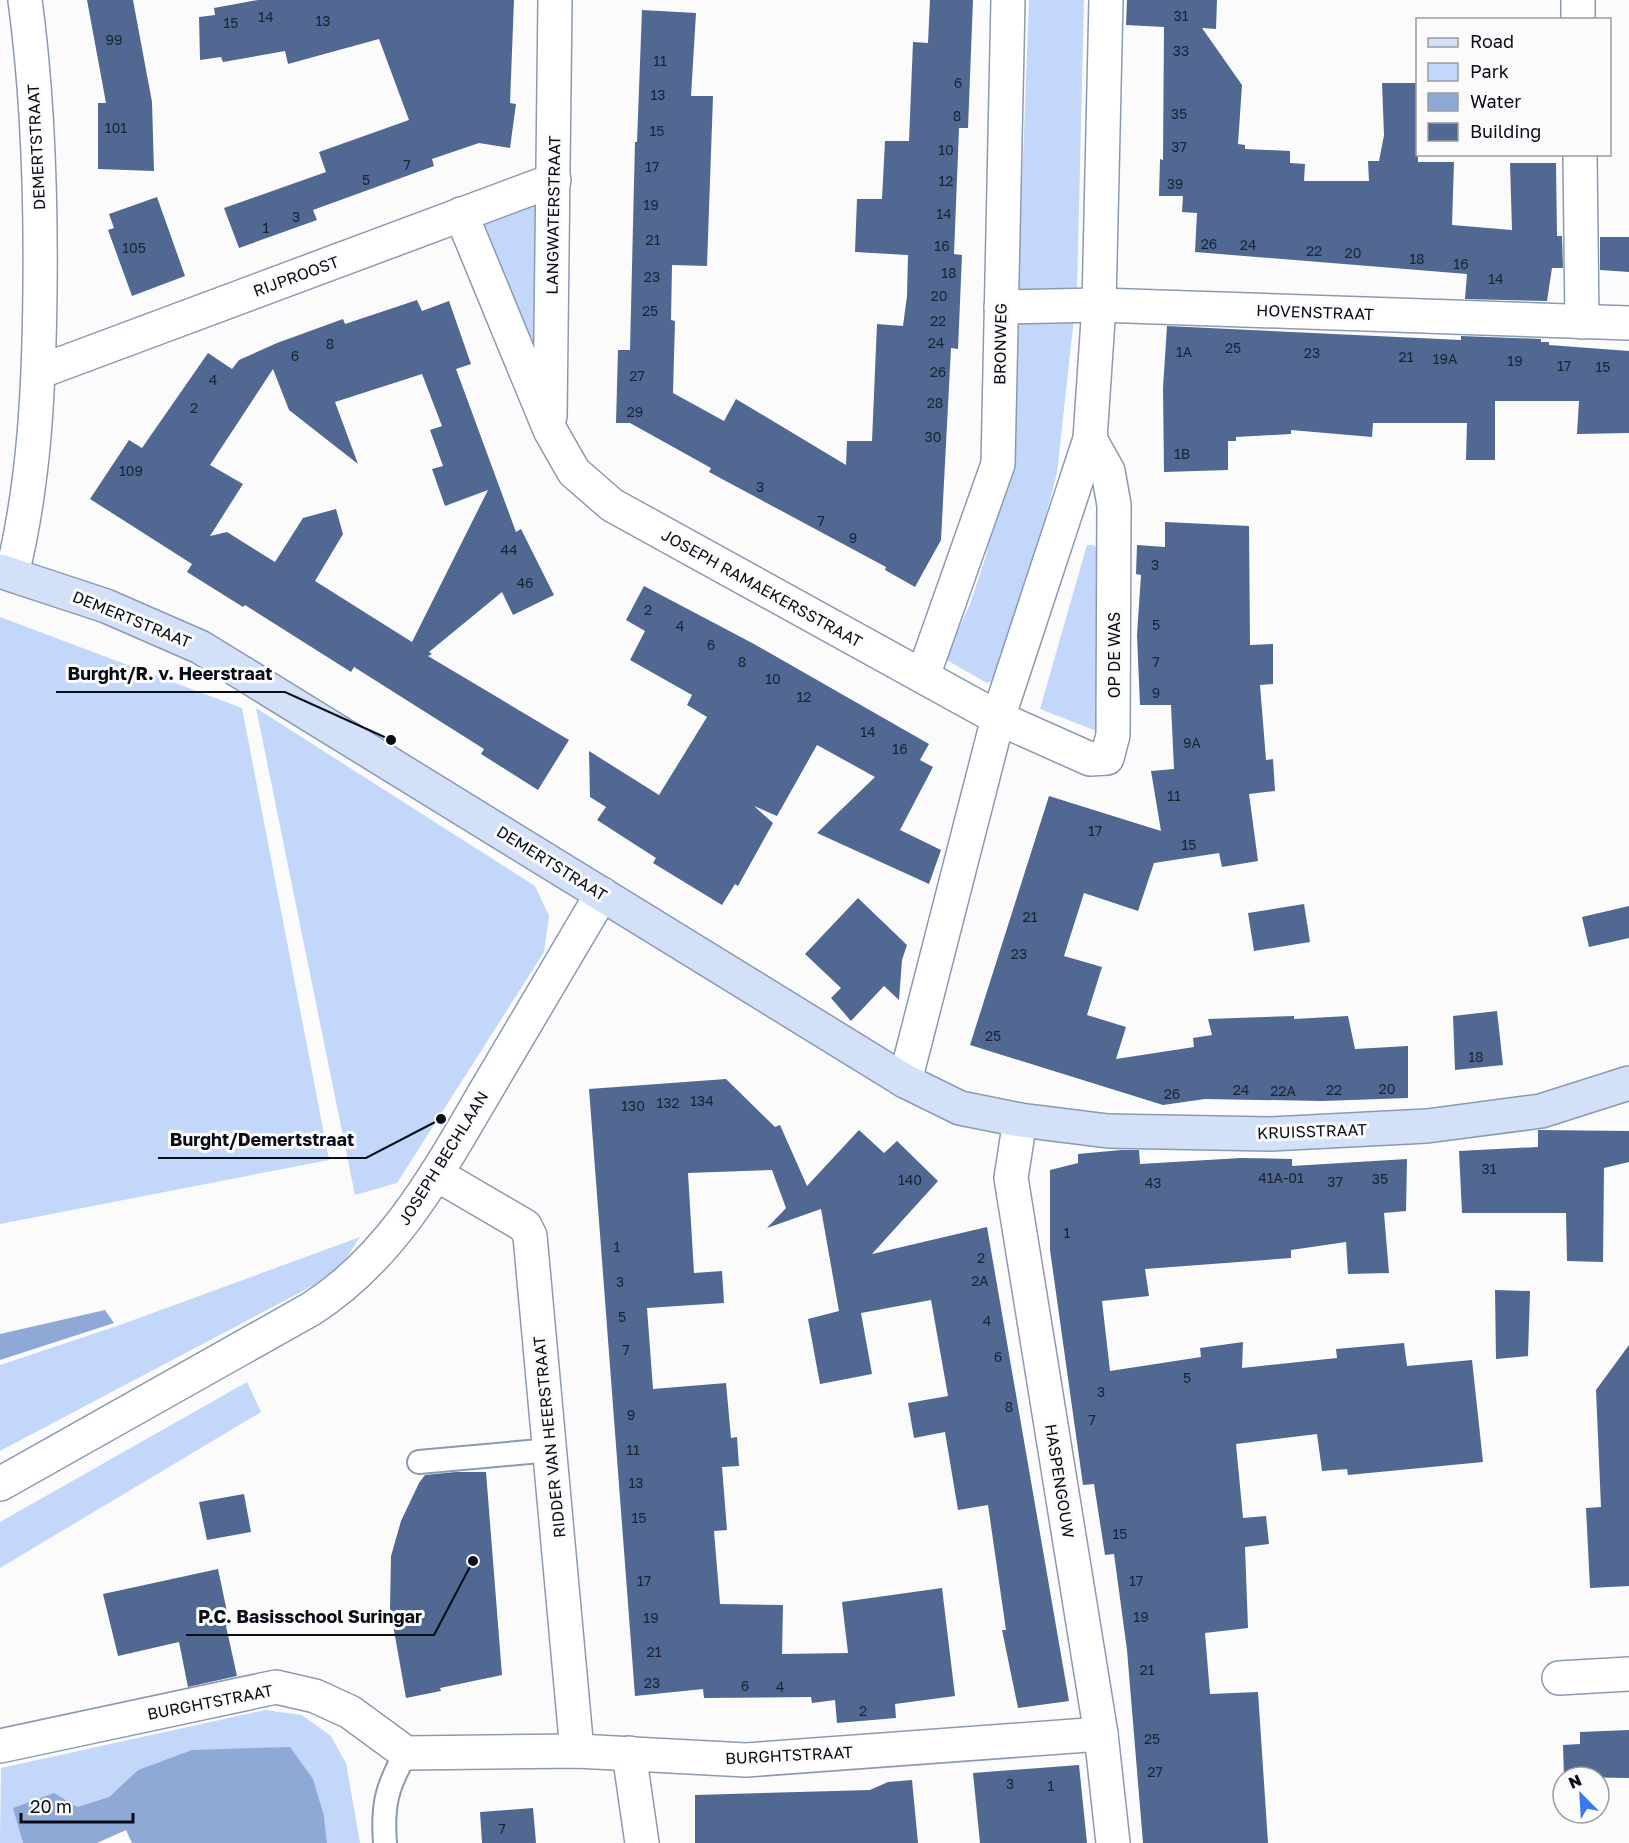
<svg xmlns="http://www.w3.org/2000/svg" width="1629" height="1843" viewBox="0 0 1629 1843" font-family="'Golos Text',sans-serif">
  <style>
    .green { fill: #c2d7f9 }
    .water { fill: #8fa9d6 }
    .building { fill: #506892; fill-rule: evenodd }
    .lines { fill: none; stroke-linecap: round; stroke-linejoin: round }
    .lane-casing { stroke: #8b9ab3; stroke-width: 26 }
    .street-casing { stroke: #8b9ab3; stroke-width: 36 }
    .secondary-casing { stroke: #8b9ab3; stroke-width: 36 }
    .lane { stroke: #fff; stroke-width: 22 }
    .street { stroke: #fff; stroke-width: 33 }
    .secondary { stroke: #d2e0f8; stroke-width: 33 }
    .labels { text-anchor: middle; dominant-baseline: central; stroke-width: 6; stroke-linejoin: round; paint-order: stroke }
    .number-label { font-size: 14px; fill: #1a2435 }
    .street-label { font-size: 16px; fill: #080d16; stroke: #fbfbfb }
    .leader { fill: none; stroke: #080d16; stroke-width: 2 }
    .callout-dot { fill: #080d16; stroke: #fbfbfb; stroke-width: 2 }
    .callout-label { font-size: 18px; text-anchor: middle; font-weight: bold; fill: #080d16; stroke: #fbfbfb; stroke-width: 6; stroke-linejoin: round; paint-order: stroke }
  </style>
  <rect width="100%" height="100%" fill="#fbfbfb"/>
  <g class="green">
    <polygon points="1029,0 1084,0 1077,290 1057,473 1003,678 987,683 945,659 970,604 986,556 1006,460 1018,292"/>
    <polygon points="549,189 545,409 470,217"/>
    <polygon points="1087,545 1093,545 1098,548 1102,724 1094,730 1040,709"/>
    <polygon points="0,617 242,708 329,1160 0,1224"/>
    <polygon points="256,708 535,886 549,916 544,952 397,1183 355,1195"/>
    <polygon points="360,1237 342,1265 314,1285 0,1451 0,1365 120,1325"/>
    <polygon points="247,1382 261,1412 0,1568 0,1522"/>
    <polygon points="265,1710 302,1715 331,1736 346,1763 360,1843 327,1843 324,1816 138,1770 109,1797 77,1807 14,1808 23,1843 0,1843 1,1768"/>
  </g>
  <g class="water">
    <polygon points="105,1310 114,1323 0,1360 0,1334"/>
    <polygon points="290,1747 313,1779 324,1816 327,1843 132,1843 126,1830 97,1843 23,1843 13,1808 54,1793 77,1807 109,1797 138,1770 192,1750"/>
  </g>
  <g class="building">
    <polygon points="87,0 133,0 152,102 154,171 98,169 98,103 106,103"/>
    <polygon points="258,0 514,0 510,103 516,104 510,148 479,143 432,159 434,166 313,210 317,220 239,248 224,208 326,172 319,152 409,120 379,39 288,64 285,51 223,62 221,57 200,60 199,17 215,15 214,8"/>
    <polygon points="930,0 973,0 968,128 959,128 954,254 962,255 958,349 951,348 941,540 915,587 885,570 886,567 709,472 711,468 630,423 616,423 618,350 630,350 635,142 637,142 642,10 696,13 691,96 713,96 707,266 672,265 671,320 675,321 673,393 724,421 736,399 846,465 847,441 872,441 877,324 903,326 907,296 908,255 855,252 857,199 882,199 885,141 909,141 913,42 928,43"/>
    <polygon points="1127,0 1217,0 1216,29 1202,28 1242,85 1238,144 1245,145 1245,149 1290,151 1290,163 1305,164 1304,181 1369,181 1368,161 1379,161 1384,135 1382,83 1417,83 1418,162 1454,162 1452,225 1512,230 1510,163 1556,163 1557,236 1562,236 1563,268 1552,268 1547,301 1465,299 1467,274 1195,252 1197,213 1182,212 1183,196 1159,196 1160,159 1163,160 1164,27 1126,25"/>
    <polygon points="157,197 185,276 132,296 108,230 114,228 109,214"/>
    <polygon points="1600,237 1629,237 1629,272 1600,270"/>
    <path d="M 417,300 L 422,311 L 449,301 L 471,364 L 456,369 L 516,532 L 521,529 L 554,595 L 513,615 L 502,592 L 429,652 L 432,654 L 428,656 L 569,740 L 538,790 L 481,754 L 484,749 L 354,667 L 351,672 L 245,605 L 243,607 L 187,572 L 192,564 L 90,499 L 129,440 L 142,448 L 208,353 L 232,369 L 239,360 L 277,343 L 343,319 L 345,324 ZM 273,369 L 289,410 L 358,464 L 335,402 L 422,374 L 442,426 L 430,430 L 443,466 L 432,469 L 445,506 L 488,490 L 412,642 L 315,581 L 343,534 L 336,509 L 303,518 L 275,562 L 227,532 L 210,536 L 243,484 L 210,465 Z"/>
    <polygon points="1167,326 1461,340 1461,336 1541,339 1541,342 1549,342 1549,345 1629,351 1629,433 1577,434 1579,401 1495,401 1495,460 1466,460 1467,423 1373,423 1372,437 1291,430 1291,434 1236,437 1236,441 1228,441 1228,470 1164,472 1163,388"/>
    <polygon points="1165,522 1249,526 1250,645 1273,644 1273,684 1260,685 1266,760 1273,759 1275,791 1249,794 1258,861 1222,867 1219,853 1154,863 1138,911 1084,893 1064,956 1102,967 1087,1015 1126,1027 1116,1059 1194,1047 1193,1038 1212,1035 1208,1019 1294,1016 1294,1019 1348,1016 1355,1049 1408,1046 1408,1098 1323,1101 1205,1099 1163,1105 970,1045 1049,796 1161,831 1151,771 1174,769 1171,705 1140,705 1137,635 1141,575 1136,574 1137,545 1165,547"/>
    <polygon points="644,586 754,644 929,744 920,760 933,767 900,830 941,850 929,884 817,833 875,777 817,745 777,816 754,806 773,823 738,886 735,884 722,905 653,863 656,858 597,820 606,807 590,797 589,751 659,795 707,717 687,705 692,695 630,660 645,631 626,620"/>
    <polygon points="858,898 907,945 902,960 899,1000 884,986 851,1021 831,998 841,988 805,954"/>
    <polygon points="1304,904 1310,942 1254,951 1248,913"/>
    <polygon points="1629,906 1629,938 1589,947 1582,917"/>
    <polygon points="1497,1011 1503,1065 1455,1070 1453,1016"/>
    <polygon points="726,1079 775,1127 780,1125 807,1186 859,1130 884,1153 897,1141 938,1181 872,1254 987,1227 1069,1701 1018,1708 1002,1630 1006,1630 988,1505 958,1510 945,1432 914,1438 908,1403 948,1396 931,1300 861,1313 872,1374 820,1384 808,1319 839,1311 821,1209 767,1228 786,1208 772,1170 688,1173 694,1273 722,1271 724,1303 647,1308 653,1389 726,1383 731,1438 737,1437 739,1466 722,1467 727,1530 714,1531 720,1604 783,1605 782,1654 848,1653 842,1602 942,1588 955,1696 895,1704 896,1718 837,1723 835,1700 812,1703 811,1697 704,1698 703,1689 635,1696 589,1089"/>
    <polygon points="1538,1130 1629,1131 1629,1162 1604,1168 1603,1262 1567,1261 1566,1213 1462,1213 1459,1151 1538,1147"/>
    <polygon points="1121,1150 1139,1150 1140,1164 1241,1158 1292,1159 1292,1166 1407,1159 1406,1211 1384,1213 1389,1273 1348,1274 1346,1242 1291,1250 1291,1258 1145,1269 1149,1296 1102,1301 1110,1371 1201,1357 1200,1348 1243,1342 1242,1368 1337,1358 1336,1349 1404,1343 1407,1366 1472,1360 1483,1462 1348,1475 1347,1469 1322,1471 1317,1434 1236,1444 1243,1518 1266,1516 1269,1544 1245,1547 1248,1628 1205,1633 1210,1694 1258,1692 1268,1843 1143,1843 1127,1650 1114,1554 1105,1555 1094,1484 1083,1485 1050,1250 1050,1170 1078,1163 1078,1154"/>
    <polygon points="1495,1290 1530,1291 1528,1356 1496,1359"/>
    <polygon points="1629,1345 1629,1586 1590,1588 1586,1508 1601,1507 1596,1390"/>
    <polygon points="456,1472 486,1472 502,1675 440,1688 441,1691 406,1698 390,1608 391,1556 401,1521 419,1483 425,1475"/>
    <polygon points="244,1494 251,1532 207,1540 199,1502"/>
    <polygon points="218,1569 230,1626 226,1626 237,1676 188,1687 179,1642 118,1656 103,1594"/>
    <polygon points="1629,1730 1629,1778 1564,1777 1563,1745 1580,1744 1580,1732"/>
    <polygon points="1079,1765 1087,1843 980,1843 973,1773"/>
    <polygon points="912,1780 918,1843 695,1843 695,1795 870,1790 888,1782"/>
    <polygon points="533,1808 536,1843 482,1843 480,1812"/>
  </g>
  <g class="lines">
    <g class="lane-casing">
      <g id="lane">
        <polyline points="419,1462 551,1450"/>
        <path d="M 385,1843 C 382,1805 387,1786 406,1753"/>
      </g>
    </g>
    <g class="street-casing">
      <g id="street">
        <polyline points="1578,0 1578,20"/>
        <polyline points="1580,154 1582,322"/>
        <polyline points="461,214 550,430 574,472 612,505 998,718 1090,759 1107,758 1113,735 1114,505 1108,471 1090,439"/>
        <polyline points="1001,307 1099,305 1629,323"/>
        <polyline points="39,372 554,180"/>
        <polyline points="550,416 555,0"/>
        <path d="M 12,574 C 35,481 39,385 40,290 C 41,194 38,96 25,0"/>
        <polyline points="923,676 998,464 1008,0"/>
        <polyline points="905,1081 998,718 1090,439 1099,305 1106,0"/>
        <polyline points="1020,1120 1011,1178 1101,1734 1113,1843"/>
        <polyline points="436,1174 525,1226 530,1236 577,1751"/>
        <path d="M 0,1484 L 311,1309 C 394,1256 439,1170 488,1087 C 526,1022 564,958 602,894"/>
        <polyline points="1559,1678 1629,1674"/>
        <polyline points="0,1746 276,1687 315,1696 350,1712 406,1753 577,1751 746,1760 1101,1734"/>
        <polyline points="629,1753 642,1843"/>
      </g>
    </g>
    <g class="secondary-casing">
      <polyline id="secondary" points="0,571 106,606 200,647 905,1081 960,1108 1020,1120 1108,1131 1270,1134 1427,1126 1541,1111 1629,1083"/>
    </g>
    <use href="#lane" class="lane"/>
    <use href="#street" class="street"/>
    <use href="#secondary" class="secondary"/>
  </g>
  <g class="labels">
    <g class="number-label">
      <text x="1181" y="15">31</text>
      <text x="266" y="16">14</text>
      <text x="323" y="20">13</text>
      <text x="231" y="22">15</text>
      <text x="114" y="39">99</text>
      <text x="1181" y="50">33</text>
      <text x="660" y="60">11</text>
      <text x="958" y="82">6</text>
      <text x="658" y="94">13</text>
      <text x="1179" y="113">35</text>
      <text x="957" y="115">8</text>
      <text x="116" y="127">101</text>
      <text x="657" y="130">15</text>
      <text x="1179" y="146">37</text>
      <text x="946" y="149">10</text>
      <text x="407" y="164">7</text>
      <text x="652" y="166">17</text>
      <text x="366" y="179">5</text>
      <text x="946" y="180">12</text>
      <text x="1175" y="183">39</text>
      <text x="651" y="204">19</text>
      <text x="944" y="213">14</text>
      <text x="296" y="216">3</text>
      <text x="266" y="227">1</text>
      <text x="653" y="239">21</text>
      <text x="1209" y="243">26</text>
      <text x="1248" y="244">24</text>
      <text x="942" y="245">16</text>
      <text x="134" y="247">105</text>
      <text x="1314" y="250">22</text>
      <text x="1353" y="252">20</text>
      <text x="1417" y="258">18</text>
      <text x="1461" y="263">16</text>
      <text x="949" y="272">18</text>
      <text x="652" y="276">23</text>
      <text x="1496" y="278">14</text>
      <text x="939" y="295">20</text>
      <text x="650" y="310">25</text>
      <text x="938" y="320">22</text>
      <text x="936" y="342">24</text>
      <text x="330" y="343">8</text>
      <text x="1233" y="347">25</text>
      <text x="1184" y="351">1A</text>
      <text x="1312" y="352">23</text>
      <text x="295" y="355">6</text>
      <text x="1406" y="356">21</text>
      <text x="1445" y="358">19A</text>
      <text x="1515" y="360">19</text>
      <text x="1564" y="365">17</text>
      <text x="1603" y="366">15</text>
      <text x="938" y="371">26</text>
      <text x="637" y="375">27</text>
      <text x="213" y="379">4</text>
      <text x="935" y="402">28</text>
      <text x="194" y="407">2</text>
      <text x="635" y="411">29</text>
      <text x="933" y="436">30</text>
      <text x="1182" y="453">1B</text>
      <text x="131" y="470">109</text>
      <text x="760" y="486">3</text>
      <text x="821" y="520">7</text>
      <text x="853" y="537">9</text>
      <text x="509" y="549">44</text>
      <text x="1155" y="564">3</text>
      <text x="525" y="582">46</text>
      <text x="648" y="609">2</text>
      <text x="1156" y="624">5</text>
      <text x="680" y="625">4</text>
      <text x="711" y="644">6</text>
      <text x="742" y="661">8</text>
      <text x="1156" y="661">7</text>
      <text x="773" y="678">10</text>
      <text x="1156" y="692">9</text>
      <text x="804" y="696">12</text>
      <text x="868" y="731">14</text>
      <text x="1192" y="742">9A</text>
      <text x="900" y="748">16</text>
      <text x="1174" y="795">11</text>
      <text x="1095" y="830">17</text>
      <text x="1189" y="844">15</text>
      <text x="1030" y="916">21</text>
      <text x="1019" y="953">23</text>
      <text x="993" y="1035">25</text>
      <text x="1476" y="1056">18</text>
      <text x="1387" y="1088">20</text>
      <text x="1241" y="1089">24</text>
      <text x="1334" y="1089">22</text>
      <text x="1283" y="1090">22A</text>
      <text x="1172" y="1093">26</text>
      <text x="702" y="1100">134</text>
      <text x="668" y="1102">132</text>
      <text x="633" y="1105">130</text>
      <text x="1489" y="1168">31</text>
      <text x="1281" y="1177">41A-01</text>
      <text x="1380" y="1178">35</text>
      <text x="910" y="1179">140</text>
      <text x="1335" y="1181">37</text>
      <text x="1153" y="1182">43</text>
      <text x="1067" y="1232">1</text>
      <text x="617" y="1246">1</text>
      <text x="981" y="1257">2</text>
      <text x="980" y="1280">2A</text>
      <text x="620" y="1281">3</text>
      <text x="622" y="1316">5</text>
      <text x="987" y="1320">4</text>
      <text x="626" y="1349">7</text>
      <text x="998" y="1356">6</text>
      <text x="1187" y="1377">5</text>
      <text x="1101" y="1391">3</text>
      <text x="1009" y="1406">8</text>
      <text x="631" y="1414">9</text>
      <text x="1092" y="1419">7</text>
      <text x="633" y="1449">11</text>
      <text x="636" y="1482">13</text>
      <text x="639" y="1517">15</text>
      <text x="1120" y="1533">15</text>
      <text x="644" y="1580">17</text>
      <text x="1136" y="1580">17</text>
      <text x="1141" y="1616">19</text>
      <text x="651" y="1617">19</text>
      <text x="654" y="1651">21</text>
      <text x="1147" y="1669">21</text>
      <text x="652" y="1682">23</text>
      <text x="745" y="1685">6</text>
      <text x="780" y="1686">4</text>
      <text x="863" y="1710">2</text>
      <text x="1152" y="1738">25</text>
      <text x="1155" y="1771">27</text>
      <text x="1010" y="1783">3</text>
      <text x="1051" y="1785">1</text>
      <text x="502" y="1828">7</text>
    </g>
    <g class="street-label">
      <text transform="translate(36 147) rotate(-93)">DEMERTSTRAAT</text>
      <text transform="translate(553 215) rotate(-89)">LANGWATERSTRAAT</text>
      <text transform="translate(296 276) rotate(-20)">RIJPROOST</text>
      <text transform="translate(1315 312) rotate(2)">HOVENSTRAAT</text>
      <text transform="translate(1000 344) rotate(-89)">BRONWEG</text>
      <text transform="translate(762 588) rotate(29)">JOSEPH RAMAEKERSSTRAAT</text>
      <text transform="translate(132 619) rotate(22)">DEMERTSTRAAT</text>
      <text transform="translate(1114 655) rotate(-90)">OP DE WAS</text>
      <text transform="translate(552 863) rotate(32)">DEMERTSTRAAT</text>
      <text transform="translate(1312 1131) rotate(-2)">KRUISSTRAAT</text>
      <text transform="translate(443 1158) rotate(-58)">JOSEPH BECHLAAN</text>
      <text transform="translate(549 1437) rotate(-96)">RIDDER VAN HEERSTRAAT</text>
      <text transform="translate(1060 1481) rotate(81)">HASPENGOUW</text>
      <text transform="translate(210 1702) rotate(-11)">BURGHTSTRAAT</text>
      <text transform="translate(789 1755) rotate(-3)">BURGHTSTRAAT</text>
    </g>
  </g>
  <path class="leader" d="M391 740L285 692H56M441 1119L366 1158H158M473 1561L434 1635H186"/>
  <g class="callout-dot">
    <circle cx="391" cy="740" r="6"/>
    <circle cx="441" cy="1119" r="6"/>
    <circle cx="473" cy="1561" r="6"/>
  </g>
  <g class="callout-label">
    <text x="170" y="680">Burght/R. v. Heerstraat</text>
    <text x="262" y="1146">Burght/Demertstraat</text>
    <text x="310" y="1623">P.C. Basisschool Suringar</text>
  </g>
  <rect x="1416" y="18" width="195" height="138" fill="#fbfbfb" stroke="#9a9c9f" stroke-width="1.5"/>
  <rect x="1428" y="38" width="30" height="9" fill="#d2e0f8" stroke="#9a9c9f" stroke-width="1.5"/>
  <text x="1470" y="48" font-size="18" fill="#080d16">Road</text>
  <rect x="1428" y="63" width="30" height="18" fill="#c2d7f9" stroke="#9a9c9f" stroke-width="1.5"/>
  <text x="1470" y="78" font-size="18" fill="#080d16">Park</text>
  <rect x="1428" y="93" width="30" height="18" fill="#8fa9d6" stroke="#9a9c9f" stroke-width="1.5"/>
  <text x="1470" y="108" font-size="18" fill="#080d16">Water</text>
  <rect x="1428" y="123" width="30" height="18" fill="#506892" stroke="#9a9c9f" stroke-width="1.5"/>
  <text x="1470" y="138" font-size="18" fill="#080d16">Building</text>
  <g transform="translate(1581 1795) rotate(336)"><circle r="28" fill="#fbfbfb" stroke="#9a9c9f" stroke-width="1.5"/>
  <path d="M0-4.5L10 22L0 15L-10 22Z" fill="#3b79e8"/>
  <text y="-9" font-size="16" font-weight="bold" text-anchor="middle" fill="#080d16">N</text>
  </g>
  <path d="M21 1813v9h112v-9" fill="none" stroke="#080d16" stroke-width="3"/>
  <text x="30" y="1813" font-size="18" fill="#080d16" stroke="#fbfbfb" stroke-width="4.5" paint-order="stroke">20 m</text>
</svg>
